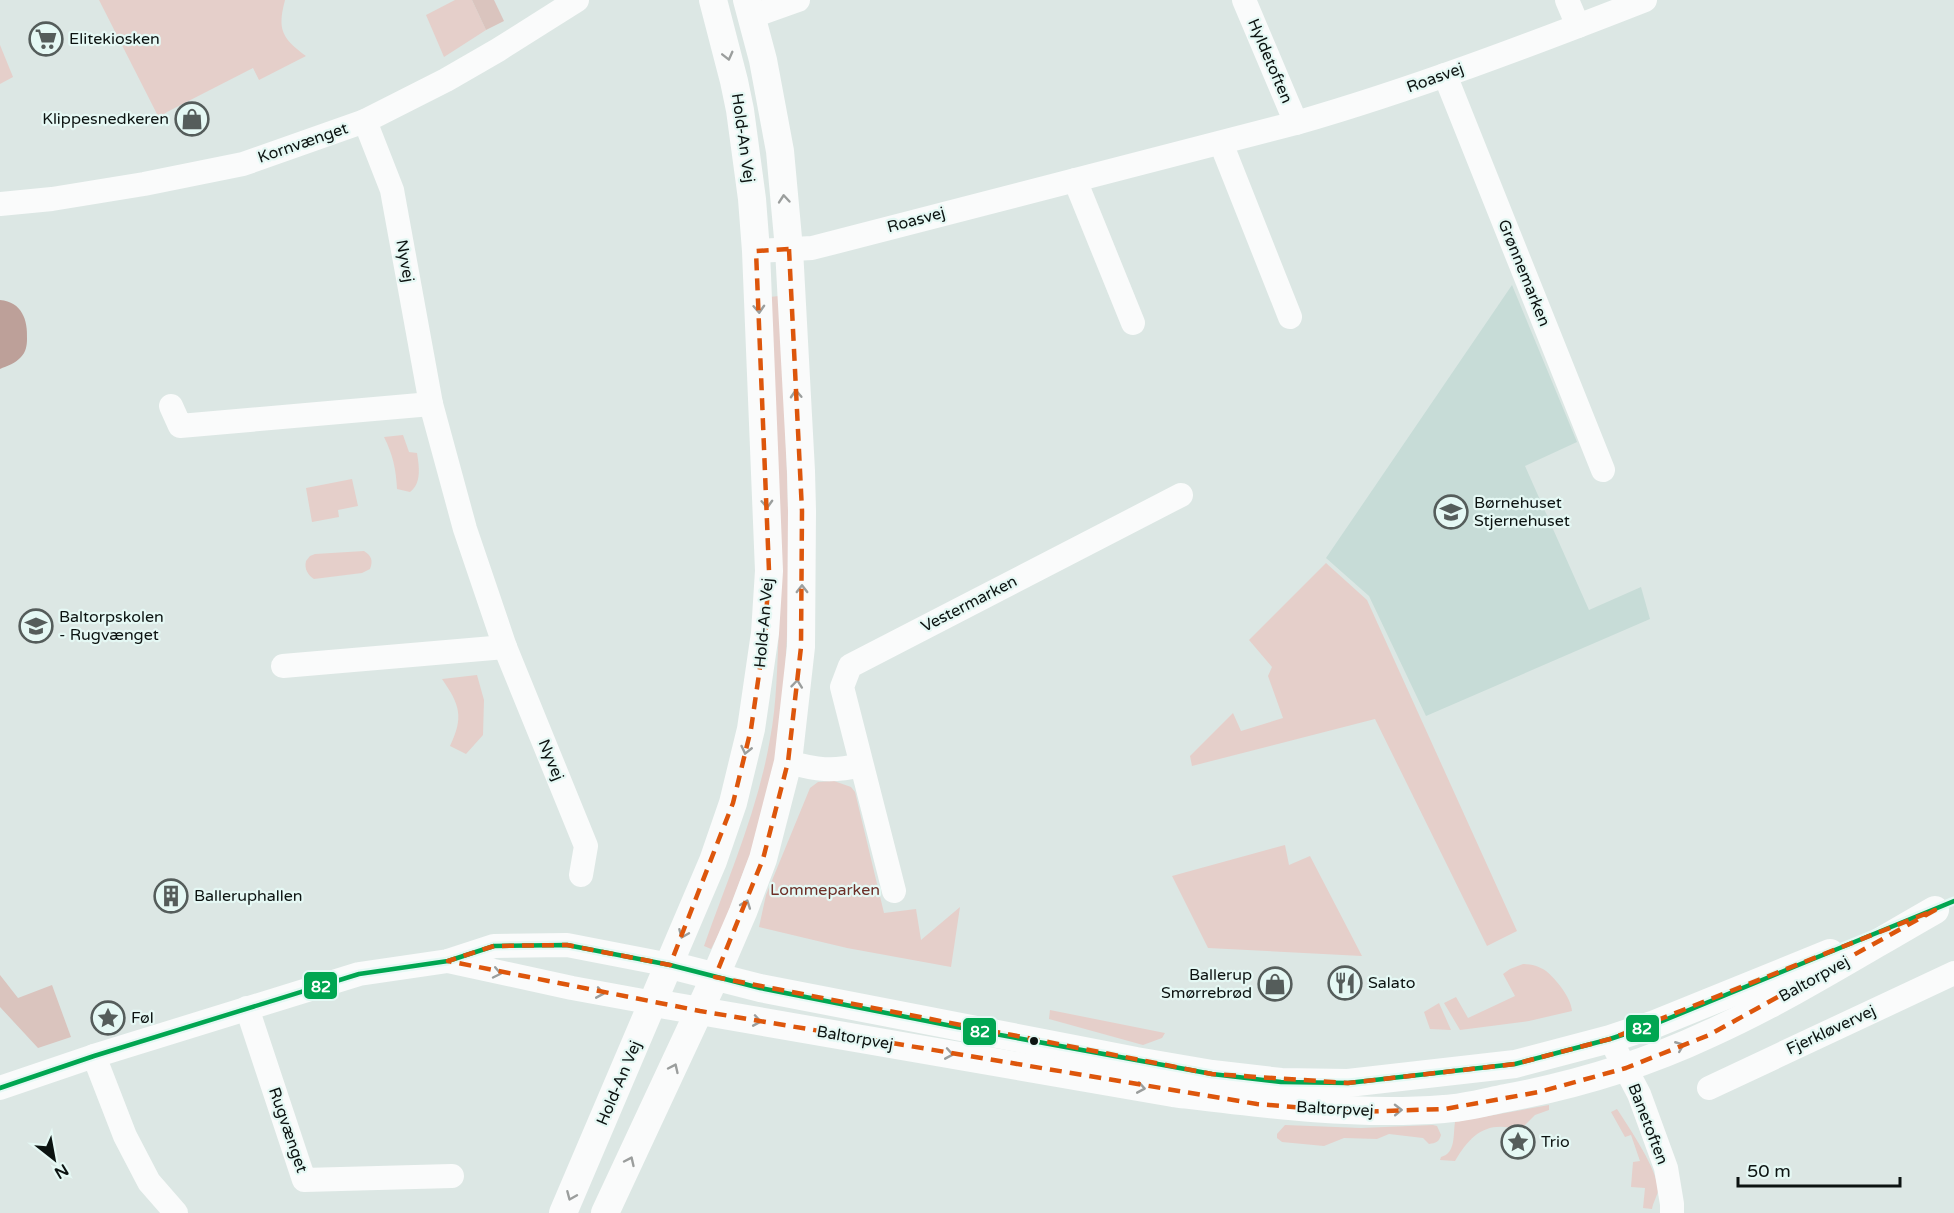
<svg xmlns="http://www.w3.org/2000/svg" width="1954" height="1213" viewBox="0 0 1954 1213" font-family="'Varela Round',sans-serif">
  <style>
    .built { fill: #c7dcd7 }
    .green { fill: #e5cfca }
    .forest { fill: #dac4be }
    .water { fill: #bda099 }
    .lines { fill: none; stroke-linecap: round; stroke-linejoin: round }
    .minor { stroke: #fafbfb; stroke-width: 24 }
    .tertiary { stroke: #fafbfb; stroke-width: 28 }
    .bus-1-casing { stroke: #e5f8f4; stroke-width: 9 }
    .bus-1 { stroke: #00a651; stroke-width: 4.5 }
    .oneway { stroke: #9b9e9d }
    .marked { fill: none; stroke: #dd560c; stroke-width: 4.5; stroke-dasharray: 12 8; stroke-linejoin: round }
    .bus-dot { fill: #0c1311; stroke: #e5f8f4; stroke-width: 2 }
    .labels { text-anchor: middle; dominant-baseline: central; stroke-width: 4.5; stroke-linejoin: round; paint-order: stroke }
    .poi-label { font-size: 16px; fill: #0c1311; stroke: #e5f8f4; text-anchor: start }
    .street-label { font-size: 16px; fill: #0c1311; stroke: #e5f8f4 }
    .park-label { font-size: 16px; fill: #6c2f27; stroke: #e5f8f4 }
    .line-badge { stroke: #e5f8f4; stroke-width: 2 }
    .badge-label { font-size: 16px; text-anchor: middle; font-weight: bold; fill: #fff }
  </style>
  <rect width="100%" height="100%" fill="#dce7e4"/>
  <polygon class="built" points="1512,285 1577,442 1525,466 1589,610 1641,587 1650,619 1426,716 1369,596 1326,558"/>
  <g class="green">
    <path d="M 99,0 L 285,0 C 277,30 282,38 306,56 L 259,80 L 253,68 L 167,112 L 159,118 Z"/>
    <polygon points="455,0 472,0 486,30 444,57 426,15"/>
    <polygon points="0,45 13,77 0,84"/>
    <path d="M 779,296 C 786,465 803,652 763,818 C 758,838 748,858 741,878 C 732,902 724,926 711,949 L 704,946 C 728,878 758,810 770,739 C 777,703 777,665 779,629 L 770,297 Z"/>
    <path d="M 403,435 L 409,452 L 417,453 C 419,466 422,483 410,492 L 397,489 C 396,469 393,455 384,437 Z"/>
    <polygon points="352,479 358,506 338,510 339,517 312,522 306,488"/>
    <path d="M 364,551 C 372,556 373,561 370,569 L 362,573 L 314,579 C 308,575 304,569 306,561 L 310,556 L 315,554 Z"/>
    <polygon points="1326,563 1367,600 1517,931 1487,946 1375,719 1192,766 1190,756 1233,713 1241,731 1283,718 1268,676 1272,667 1249,640"/>
    <path d="M 477,675 L 484,700 L 483,735 L 466,754 L 450,746 C 464,717 460,705 442,679 Z"/>
    <polygon points="834,781 851,787 855,792 884,913 916,909 921,940 960,907 951,967 847,948 759,927 766,895 810,788 818,782"/>
    <polygon points="1285,845 1289,865 1310,856 1362,956 1208,948 1172,876"/>
    <path d="M 1523,964 C 1531,964 1539,966 1546,971 C 1557,980 1571,998 1572,1011 L 1529,1021 L 1460,1030 L 1444,1003 L 1456,997 L 1468,1018 L 1515,996 L 1503,974 L 1510,969 Z"/>
    <polygon points="1439,1003 1451,1030 1430,1029 1424,1012"/>
    <polygon points="1050,1010 1165,1033 1162,1038 1143,1045 1049,1019"/>
    <path d="M 1549,1105 L 1549,1110 L 1535,1115 L 1520,1130 C 1487,1120 1471,1134 1455,1161 L 1440,1160 L 1441,1157 C 1456,1153 1453,1135 1455,1122 Z"/>
    <path d="M 1617,1109 C 1628,1126 1659,1171 1658,1191 C 1657,1196 1653,1203 1652,1209 L 1643,1208 L 1645,1188 L 1631,1187 L 1633,1162 L 1640,1161 L 1631,1135 L 1625,1137 L 1611,1112 Z"/>
    <path d="M 1285,1125 L 1361,1128 L 1433,1125 L 1437,1126 L 1441,1135 C 1439,1142 1436,1143 1429,1144 L 1423,1138 L 1389,1134 L 1377,1139 L 1344,1138 L 1324,1146 L 1282,1142 L 1277,1138 L 1277,1134 Z"/>
  </g>
  <g class="forest">
    <polygon points="472,0 494,0 504,21 486,30"/>
    <polygon points="0,975 18,998 52,985 71,1037 38,1048 0,1007"/>
  </g>
  <path class="water" d="M 0,300 C 22,302 28,320 27,339 C 27,345 26,352 21,357 C 16,363 7,366 0,369 Z"/>
  <g class="lines">
    <g class="minor">
      <polyline points="1244,0 1296,123"/>
      <polyline points="1567,0 1578,26"/>
      <polyline points="753,16 798,0"/>
      <polyline points="1445,75 1603,470"/>
      <polyline points="365,121 392,190 431,404 465,529 505,647 586,846 581,875"/>
      <polyline points="1221,143 1290,317"/>
      <polyline points="1075,180 1133,323"/>
      <polyline points="0,204 52,199 144,184 243,164 365,121 446,80 498,50 577,0"/>
      <path d="M 756,251 L 812,248 L 1296,123 C 1414,89 1530,45 1645,0"/>
      <polyline points="171,406 180,426 431,404"/>
      <polyline points="283,666 505,647"/>
      <path d="M 788,762 C 817,770 832,772 861,765"/>
      <polyline points="894,891 842,687 850,666 1181,495"/>
      <polyline points="448,961 572,988 654,1003"/>
      <polyline points="247,1008 304,1180 452,1176"/>
      <polyline points="1610,1039 1639,1094 1666,1168 1672,1204 1672,1213"/>
      <polyline points="94,1056 125,1136 149,1182 176,1213"/>
      <polyline points="0,1088 94,1056 359,974 448,961 494,946 567,945 670,965"/>
      <polyline points="1709,1088 1954,973"/>
    </g>
    <g class="tertiary">
      <polyline points="670,965 760,988 1136,1061 1212,1074 1281,1082 1348,1083 1515,1064 1610,1039 1655,1024 1830,953"/>
      <path d="M 654,1003 L 1173,1093 C 1263,1104 1353,1116 1444,1109 C 1465,1108 1486,1102 1506,1098 C 1576,1085 1645,1064 1709,1034 C 1787,999 1861,952 1935,910"/>
      <polyline points="563,1213 713,861 733,803 751,729 765,633 769,571 756,251 752,199 740,110 734,81 713,0"/>
      <polyline points="605,1213 715,977 743,912 763,859 788,762 801,647 802,511 801,471 789,249 780,151 763,60 747,0"/>
    </g>
    <g class="bus-1-casing">
      <polyline id="bus-1" points="0,1088 94,1056 359,974 448,961 494,946 567,945 670,965 760,988 957,1027 1212,1074 1281,1082 1348,1083 1515,1064 1610,1039 1655,1024 1954,901"/>
    </g>
    <use href="#bus-1" class="bus-1"/>
  </g>
  <defs><path id="oneway-chevron" d="M-2-3.5L2.5 0L-2 3.5" fill="none" stroke-width="1.6" stroke-linecap="round" stroke-linejoin="round" transform="scale(1.5)"/></defs>
  <g class="oneway">
    <use href="#oneway-chevron" transform="translate(728 56) rotate(76)"/>
    <use href="#oneway-chevron" transform="translate(784 199) rotate(-95)"/>
    <use href="#oneway-chevron" transform="translate(759 309) rotate(87)"/>
    <use href="#oneway-chevron" transform="translate(796 394) rotate(-93)"/>
    <use href="#oneway-chevron" transform="translate(767 504) rotate(88)"/>
    <use href="#oneway-chevron" transform="translate(802 589) rotate(-90)"/>
    <use href="#oneway-chevron" transform="translate(797 684) rotate(-84)"/>
    <use href="#oneway-chevron" transform="translate(746 750) rotate(103)"/>
    <use href="#oneway-chevron" transform="translate(746 904) rotate(-70)"/>
    <use href="#oneway-chevron" transform="translate(683 934) rotate(113)"/>
    <use href="#oneway-chevron" transform="translate(497 973) rotate(12)"/>
    <use href="#oneway-chevron" transform="translate(600 993) rotate(10)"/>
    <use href="#oneway-chevron" transform="translate(757 1021) rotate(10)"/>
    <use href="#oneway-chevron" transform="translate(1680 1046) rotate(-22)"/>
    <use href="#oneway-chevron" transform="translate(949 1054) rotate(10)"/>
    <use href="#oneway-chevron" transform="translate(674 1068) rotate(-65)"/>
    <use href="#oneway-chevron" transform="translate(1141 1088) rotate(10)"/>
    <use href="#oneway-chevron" transform="translate(1398 1110) rotate(-1)"/>
    <use href="#oneway-chevron" transform="translate(630 1161) rotate(-65)"/>
    <use href="#oneway-chevron" transform="translate(571 1196) rotate(113)"/>
  </g>
  <path class="marked" d="M 789,249 L 802,511 L 801,647 L 788,762 L 763,859 L 715,977 L 1212,1074 L 1348,1083 L 1515,1064 L 1610,1039 L 1935,910 L 1709,1035 L 1626,1068 L 1539,1092 L 1445,1109 L 1353,1112 L 1257,1104 L 700,1011 L 448,961 L 494,946 L 567,945 L 670,965 L 733,803 L 751,729 L 765,633 L 769,571 L 756,251 Z"/>
  <defs>
    <g id="supermarket-ring" transform="scale(1.725)"><circle r="9.5" fill="#e5f8f4" stroke="#555d5b" stroke-width="1.5"/><path d="M-6-5.5h2.5l.6 2H6L4.5 2H-2.5L-4.4-4H-6ZM-1.5 3.2a1.3 1.3 0 1 0 .1 0ZM3 3.2a1.3 1.3 0 1 0 .1 0Z" fill="#555d5b"/></g>
    <g id="shop-ring" transform="scale(1.725)"><circle r="9.5" fill="#e5f8f4" stroke="#555d5b" stroke-width="1.5"/><path d="M-5-2.5h2.3a2.7 3.5 0 0 1 5.4 0H5L5.5 6h-11ZM-1.5-2.5h3a1.5 2.3 0 0 0-3 0Z" fill="#555d5b"/></g>
    <g id="school-ring" transform="scale(1.725)"><circle r="9.5" fill="#e5f8f4" stroke="#555d5b" stroke-width="1.5"/><path d="M0-5L7-2L0 1L-7-2ZM-4 1L0 2.5L4 1V4Q0 6-4 4Z" fill="#555d5b"/></g>
    <g id="building-ring" transform="scale(1.725)"><circle r="9.5" fill="#e5f8f4" stroke="#555d5b" stroke-width="1.5"/><path d="M-4-6H4V6H1V3H-1V6H-4ZM-2.5-4.3h1.7v1.8h-1.7ZM.8-4.3h1.7v1.8H.8ZM-2.5-1h1.7V.8h-1.7ZM.8-1h1.7V.8H.8Z" fill="#555d5b"/></g>
    <g id="restaurant-ring" transform="scale(1.725)"><circle r="9.5" fill="#e5f8f4" stroke="#555d5b" stroke-width="1.5"/><path d="M-5-6h1v4h1v-4h1v4h1v-4h1v5L-1.5 .5V6h-2V.5L-5-1ZM5-6V6H3V1.5H1.5Q1.5-4 5-6Z" fill="#555d5b"/></g>
    <g id="sight-ring" transform="scale(1.725)"><circle r="9.5" fill="#e5f8f4" stroke="#555d5b" stroke-width="1.5"/><path d="M0-6L1.8-2.2L6-1.7L2.9 1.2L3.7 5.4L0 3.3L-3.7 5.4L-2.9 1.2L-6-1.7L-1.8-2.2Z" fill="#555d5b"/></g>
  </defs>
  <g fill-rule="evenodd">
    <use href="#supermarket-ring" x="46" y="39"/>
    <use href="#shop-ring" x="192" y="119"/>
    <use href="#school-ring" x="1451" y="512"/>
    <use href="#school-ring" x="36" y="626"/>
    <use href="#building-ring" x="171" y="896"/>
    <use href="#restaurant-ring" x="1345" y="983"/>
    <use href="#shop-ring" x="1275" y="984"/>
    <use href="#sight-ring" x="108" y="1018"/>
    <use href="#sight-ring" x="1518" y="1142"/>
  </g>
  <circle class="bus-dot" cx="1034" cy="1041" r="5"/>
  <g class="labels">
    <g class="poi-label">
      <text x="69" y="39">Elitekiosken</text>
      <text x="169" y="119" text-anchor="end">Klippesnedkeren</text>
      <text x="1474" y="503">Børnehuset<tspan x="1474" dy="18">Stjernehuset</tspan></text>
      <text x="59" y="617">Baltorpskolen<tspan x="59" dy="18">- Rugvænget</tspan></text>
      <text x="194" y="896">Balleruphallen</text>
      <text x="1252" y="975" text-anchor="end">Ballerup<tspan x="1252" dy="18">Smørrebrød</tspan></text>
      <text x="1368" y="983">Salato</text>
      <text x="131" y="1018">Føl</text>
      <text x="1541" y="1142">Trio</text>
    </g>
    <g class="street-label">
      <text transform="translate(1270 61) rotate(67)">Hyldetoften</text>
      <text transform="translate(1435 78) rotate(-20)">Roasvej</text>
      <text transform="translate(743 138) rotate(82)">Hold-An Vej</text>
      <text transform="translate(303 143) rotate(-19)">Kornvænget</text>
      <text transform="translate(916 220) rotate(-15)">Roasvej</text>
      <text transform="translate(405 261) rotate(80)">Nyvej</text>
      <text transform="translate(1524 273) rotate(68)">Grønnemarken</text>
      <text transform="translate(969 604) rotate(-27)">Vestermarken</text>
      <text transform="translate(764 623) rotate(-85)">Hold-An Vej</text>
      <text transform="translate(551 760) rotate(68)">Nyvej</text>
      <text transform="translate(1814 979) rotate(-29)">Baltorpvej</text>
      <text transform="translate(1831 1030) rotate(-25)">Fjerkløvervej</text>
      <text transform="translate(855 1038) rotate(10)">Baltorpvej</text>
      <text transform="translate(619 1083) rotate(-67)">Hold-An Vej</text>
      <text transform="translate(1335 1109) rotate(3)">Baltorpvej</text>
      <text transform="translate(1648 1124) rotate(69)">Banetoften</text>
      <text transform="translate(288 1130) rotate(71)">Rugvænget</text>
    </g>
    <g class="park-label">
      <text x="825" y="890">Lommeparken</text>
    </g>
  </g>
  <g class="line-badge">
    <rect x="303" y="971" width="35" height="29" rx="6" fill="#00a651"/>
    <rect x="1625" y="1014" width="35" height="29" rx="6" fill="#00a651"/>
    <rect x="962" y="1017" width="35" height="29" rx="6" fill="#00a651"/>
  </g>
  <g class="badge-label">
    <text x="321" y="992">82</text>
    <text x="1642" y="1034">82</text>
    <text x="980" y="1037">82</text>
  </g>
  <g transform="translate(54 1159) rotate(149)" stroke="#e5f8f4" stroke-width="4.5" paint-order="stroke">
  <path d="M0-4.5L10 22L0 15L-10 22Z" fill="#0c1311"/>
  <text y="-9" font-size="16" font-weight="bold" text-anchor="middle" fill="#0c1311">N</text>
  </g>
  <path d="M1738 1177v9h162v-9" fill="none" stroke="#0c1311" stroke-width="3"/>
  <text x="1747" y="1177" font-size="18" fill="#0c1311" stroke="#e5f8f4" stroke-width="4.5" paint-order="stroke">50 m</text>
</svg>
